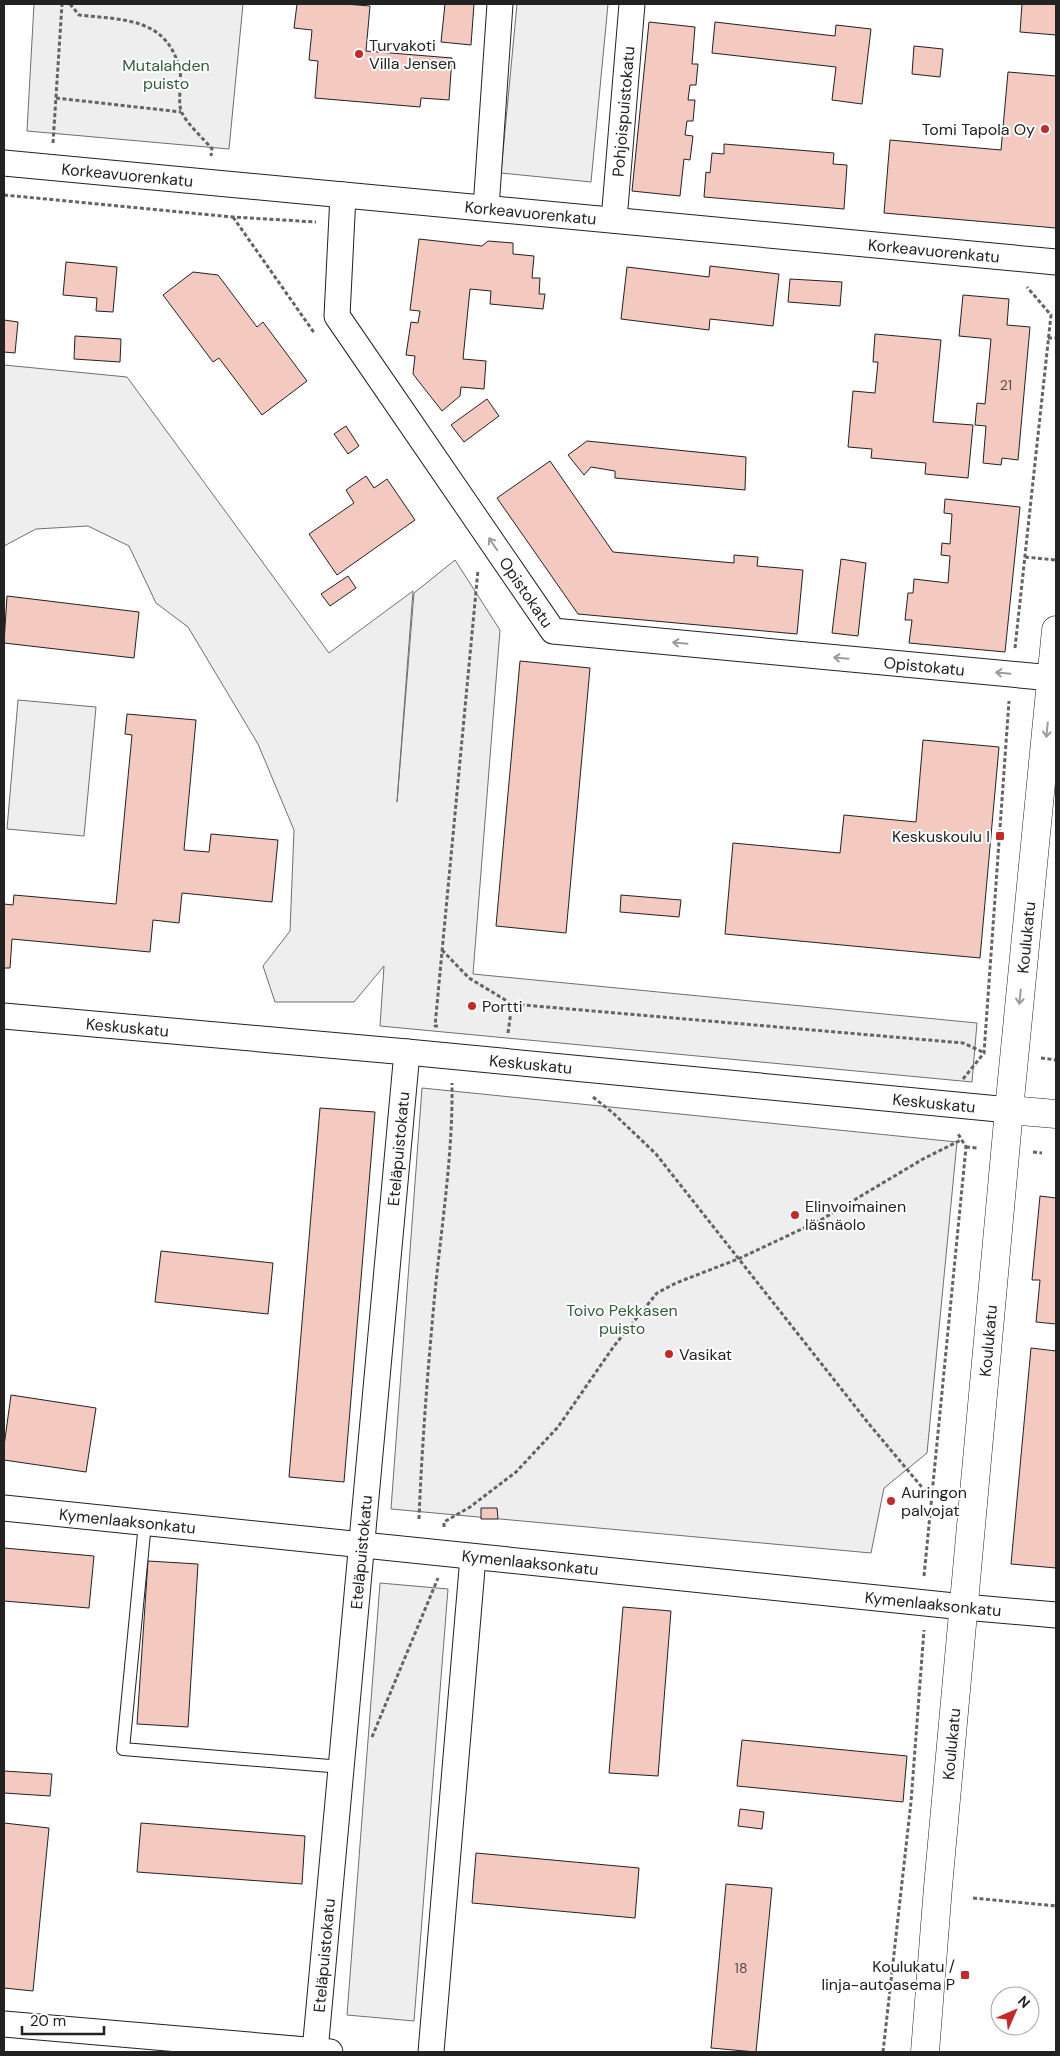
<svg xmlns="http://www.w3.org/2000/svg" width="1060" height="2056" viewBox="0 0 1060 2056" font-family="'DM Sans',sans-serif">
  <style>
    .green { fill: #eee; stroke: #6f6f6f }
    .building { fill: #f3c9c0; stroke: #222 }
    .lines { fill: none; stroke-linecap: round; stroke-linejoin: round }
    .lane-casing { stroke: #222; stroke-width: 14 }
    .street-casing { stroke: #222; stroke-width: 27 }
    .secondary-casing { stroke: #222; stroke-width: 29 }
    .path { stroke: #646464; stroke-width: 3; stroke-dasharray: 4 2.5; stroke-linecap: butt }
    .lane { stroke: #fff; stroke-width: 12 }
    .street { stroke: #fff; stroke-width: 25 }
    .secondary { stroke: #fff; stroke-width: 28 }
    .oneway { stroke: #9c9c9c }
    .poi-dot { fill: #c62828; stroke: #fff; stroke-width: 2 }
    .labels { text-anchor: middle; dominant-baseline: central; stroke-width: 4; stroke-linejoin: round; paint-order: stroke }
    .number-label { font-size: 14px; fill: #564c4a }
    .poi-label { font-size: 16px; fill: #222; stroke: #fff; text-anchor: start }
    .park-label { font-size: 16px; fill: #2f5e38; stroke: #fff }
    .street-label { font-size: 16px; fill: #222; stroke: #fff }
  </style>
  <rect width="100%" height="100%" fill="#fff"/>
  <g class="green">
    <polygon points="34,4 243,4 229,149 27,131"/>
    <polygon points="517,4 608,4 591,182 501,173"/>
    <polygon points="4,365 127,377 329,653 413,591 397,802 414,593 455,560 500,630 473,974 977,1023 972,1082 380,1026 384,966 354,1002 275,1002 263,966 290,931 294,830 258,744 188,627 156,603 129,546 88,526 36,529 4,546"/>
    <polygon points="18,700 96,707 84,836 7,829"/>
    <polygon points="422,1088 957,1142 927,1453 884,1488 871,1553 391,1509"/>
    <polygon points="380,1583 448,1589 414,2021 347,2015"/>
  </g>
  <g class="building">
    <polygon points="297,4 345,4 370,6 366,51 452,58 449,100 421,98 420,107 315,98 318,61 309,60 312,30 294,28"/>
    <polygon points="445,4 474,4 471,45 441,42"/>
    <polygon points="1022,4 1056,4 1056,35 1020,32"/>
    <polygon points="649,22 695,27 692,64 698,64 696,85 690,85 688,100 695,100 693,121 687,121 685,135 693,136 690,160 684,159 680,196 632,191"/>
    <polygon points="715,22 835,36 836,25 871,29 862,104 832,100 836,67 712,53"/>
    <polygon points="914,46 943,49 940,77 912,74"/>
    <polygon points="1008,72 1056,76 1056,228 884,213 890,140 1001,150"/>
    <polygon points="724,144 834,153 833,164 847,165 844,209 704,197 706,172 710,173 712,153 724,154"/>
    <polygon points="419,239 482,246 488,241 513,243 513,254 534,256 532,278 540,278 539,294 545,294 543,309 490,304 491,291 470,289 463,359 486,361 484,389 461,387 460,396 442,411 413,374 415,356 406,355 411,322 418,323 420,311 410,310"/>
    <polygon points="66,262 117,267 113,312 96,311 97,298 63,295"/>
    <polygon points="710,266 779,274 773,326 710,319 709,330 621,319 627,267 709,277"/>
    <polygon points="193,272 218,275 257,327 263,322 307,381 262,415 219,358 213,362 163,295"/>
    <polygon points="790,279 842,282 840,306 788,302"/>
    <polygon points="963,295 1009,299 1007,325 1030,327 1018,460 1002,458 1001,465 983,463 986,426 975,425 977,403 985,404 991,339 959,336"/>
    <polygon points="4,320 18,322 15,353 4,352"/>
    <polygon points="875,334 941,340 933,422 973,425 968,478 925,474 926,463 871,458 872,449 848,447 853,391 875,393 878,362 873,362"/>
    <polygon points="75,336 121,339 120,362 74,359"/>
    <polygon points="487,399 499,416 464,442 451,425"/>
    <polygon points="346,426 359,446 348,454 334,434"/>
    <polygon points="587,441 746,457 745,490 615,478 615,471 591,467 584,475 568,455"/>
    <polygon points="550,461 613,552 734,563 734,555 758,557 757,566 803,570 797,634 578,614 497,498"/>
    <polygon points="366,476 374,488 387,479 415,520 337,575 309,534 354,503 346,490"/>
    <polygon points="945,499 1020,507 1005,652 909,643 912,620 905,620 908,593 913,593 914,579 948,583 950,556 941,555 942,543 950,544 952,514 944,513"/>
    <polygon points="841,559 866,563 858,636 832,633"/>
    <polygon points="348,576 356,588 330,606 321,594"/>
    <polygon points="7,596 139,612 134,658 4,643"/>
    <polygon points="520,661 590,668 566,933 496,926"/>
    <polygon points="127,714 196,720 184,850 209,852 211,834 278,840 272,902 182,893 179,923 153,920 150,952 12,939 10,968 4,968 4,904 13,905 14,895 116,904 132,735 125,734"/>
    <polygon points="923,740 999,747 980,958 725,934 733,843 840,853 844,815 916,822"/>
    <polygon points="621,895 681,900 679,917 620,912"/>
    <polygon points="320,1108 375,1112 344,1482 289,1477"/>
    <polygon points="1040,1196 1056,1198 1056,1324 1036,1322 1040,1280 1032,1280"/>
    <polygon points="161,1251 273,1263 268,1314 155,1302"/>
    <polygon points="1031,1348 1056,1351 1056,1568 1011,1564"/>
    <polygon points="11,1395 96,1408 86,1472 4,1460 4,1446"/>
    <polygon points="481,1508 497,1508 498,1519 481,1519"/>
    <polygon points="4,1548 94,1556 89,1608 4,1601"/>
    <polygon points="148,1561 198,1564 188,1727 137,1724"/>
    <polygon points="623,1607 671,1611 658,1776 609,1773"/>
    <polygon points="742,1740 907,1756 903,1802 737,1786"/>
    <polygon points="4,1771 52,1774 50,1796 4,1793"/>
    <polygon points="740,1809 764,1812 762,1829 738,1826"/>
    <polygon points="4,1823 49,1828 33,1991 4,1988"/>
    <polygon points="141,1823 305,1836 302,1884 137,1872"/>
    <polygon points="476,1853 639,1868 635,1918 472,1903"/>
    <polygon points="726,1884 772,1888 756,2052 711,2048"/>
  </g>
  <g class="lines">
    <g class="lane-casing">
      <polyline id="lane" points="145,1523 123,1749 342,1767"/>
    </g>
    <g class="street-casing">
      <g id="street">
        <path id="s1" d="M 4,163 L 1056,262"/>
        <path id="s2" d="M 343,195 L 337,316 L 553,631 L 1052,678"/>
        <polyline points="486,208 500,4"/>
        <path id="s3" d="M 614,220 L 632,4"/>
        <path id="s4" d="M 4,1016 L 407,1052 L 1009,1110"/>
        <path id="s5" d="M 4,1508 L 964,1607 L 1056,1615"/>
        <polyline points="4,2024 330,2052"/>
        <path id="s6" d="M 315,2051 L 407,1052"/>
        <polyline points="431,2052 473,1557"/>
      </g>
    </g>
    <g class="secondary-casing">
      <g id="secondary">
        <polyline points="1009,1110 1056,1114"/>
        <path id="s7" d="M 925,2052 L 938,1887 L 1009,1110 L 1056,630"/>
      </g>
    </g>
    <g class="path">
      <path d="M 70,4 L 79,15 C 123,20 168,17 180,71 C 182,82 177,104 182,113 C 188,125 203,138 212,149 L 211,156"/>
      <polyline points="56,98 181,112"/>
      <polyline points="53,143 62,4"/>
      <polyline points="4,195 233,217 316,222"/>
      <polyline points="233,217 315,334"/>
      <polyline points="1048,338 1056,338"/>
      <polyline points="1025,557 1056,560"/>
      <polyline points="1015,648 1051,315 1027,287"/>
      <polyline points="442,950 469,978 512,1004 963,1043 985,1053"/>
      <polyline points="438,1026 435,1026 478,570"/>
      <polyline points="508,1033 512,1004"/>
      <polyline points="1041,1058 1056,1060"/>
      <polyline points="963,1079 984,1053 1009,701"/>
      <polyline points="593,1097 613,1113 656,1154 869,1424 931,1498"/>
      <polyline points="966,1147 977,1148"/>
      <polyline points="1033,1152 1042,1153"/>
      <path d="M 419,1519 C 422,1443 428,1367 435,1292 C 442,1222 453,1153 452,1083"/>
      <polyline points="444,1527 444,1522 470,1507 516,1472 558,1427 614,1346 657,1293 676,1283 738,1259 819,1221 923,1159 961,1140"/>
      <polyline points="924,1576 966,1147 957,1132"/>
      <polyline points="372,1737 438,1578"/>
      <polyline points="973,1898 1056,1906"/>
      <polyline points="883,2052 911,1802 924,1630"/>
    </g>
    <use href="#lane" class="lane"/>
    <use href="#street" class="street"/>
    <use href="#secondary" class="secondary"/>
  </g>
  <defs><path id="oneway-shaft" d="M-6 0H5M1.5-3L5.5 0L1.5 3" fill="none" stroke-width="1.6" stroke-linecap="round" stroke-linejoin="round" transform="scale(1.25)"/></defs>
  <g class="oneway">
    <use href="#oneway-shaft" transform="translate(493 544) rotate(-124)"/>
    <use href="#oneway-shaft" transform="translate(680 643) rotate(-175)"/>
    <use href="#oneway-shaft" transform="translate(841 658) rotate(-175)"/>
    <use href="#oneway-shaft" transform="translate(1003 673) rotate(-175)"/>
    <use href="#oneway-shaft" transform="translate(1047 730) rotate(96)"/>
    <use href="#oneway-shaft" transform="translate(1020 997) rotate(96)"/>
  </g>
  <g class="poi-dot">
    <circle cx="359" cy="54" r="5"/>
    <circle cx="1045" cy="129" r="5"/>
    <rect x="995" y="831" width="10" height="10" rx="2.5"/>
    <circle cx="472" cy="1006" r="5"/>
    <circle cx="795" cy="1215" r="5"/>
    <circle cx="669" cy="1354" r="5"/>
    <circle cx="891" cy="1501" r="5"/>
    <rect x="960" y="1970" width="10" height="10" rx="2.5"/>
  </g>
  <g class="labels">
    <g class="number-label">
      <text x="1006" y="385">21</text>
      <text x="741" y="1968">18</text>
    </g>
    <g class="poi-label">
      <text x="369" y="45">Turvakoti<tspan x="369" dy="18">Villa Jensen</tspan></text>
      <text x="1035" y="129" text-anchor="end">Tomi Tapola Oy</text>
      <text x="990" y="836" text-anchor="end">Keskuskoulu I</text>
      <text x="482" y="1006">Portti</text>
      <text x="805" y="1206">Elinvoimainen<tspan x="805" dy="18">läsnäolo</tspan></text>
      <text x="679" y="1354">Vasikat</text>
      <text x="901" y="1492">Auringon<tspan x="901" dy="18">palvojat</tspan></text>
      <text x="955" y="1966" text-anchor="end">Koulukatu /<tspan x="955" dy="18">linja-autoasema P</tspan></text>
    </g>
    <g class="park-label">
      <text x="166" y="65">Mutalahden<tspan x="166" dy="18">puisto</tspan></text>
      <text x="622" y="1310">Toivo Pekkasen<tspan x="622" dy="18">puisto</tspan></text>
    </g>
    <g class="street-label">
      <text stroke="none"><textPath href="#s3" startOffset="109">Pohjoispuistokatu</textPath></text>
      <text stroke="none"><textPath href="#s1" startOffset="124">Korkeavuorenkatu</textPath></text>
      <text stroke="none"><textPath href="#s1" startOffset="529">Korkeavuorenkatu</textPath></text>
      <text stroke="none"><textPath href="#s1" startOffset="934">Korkeavuorenkatu</textPath></text>
      <text stroke="none"><textPath href="#s2" startOffset="456">Opistokatu</textPath></text>
      <text stroke="none"><textPath href="#s2" startOffset="876">Opistokatu</textPath></text>
      <text stroke="none"><textPath href="#s7" startOffset="1119">Koulukatu</textPath></text>
      <text stroke="none"><textPath href="#s4" startOffset="124">Keskuskatu</textPath></text>
      <text stroke="none"><textPath href="#s4" startOffset="529">Keskuskatu</textPath></text>
      <text stroke="none"><textPath href="#s4" startOffset="934">Keskuskatu</textPath></text>
      <text stroke="none"><textPath href="#s6" startOffset="906">Eteläpuistokatu</textPath></text>
      <text stroke="none"><textPath href="#s7" startOffset="714">Koulukatu</textPath></text>
      <text stroke="none"><textPath href="#s5" startOffset="124">Kymenlaaksonkatu</textPath></text>
      <text stroke="none"><textPath href="#s6" startOffset="501">Eteläpuistokatu</textPath></text>
      <text stroke="none"><textPath href="#s5" startOffset="529">Kymenlaaksonkatu</textPath></text>
      <text stroke="none"><textPath href="#s5" startOffset="934">Kymenlaaksonkatu</textPath></text>
      <text stroke="none"><textPath href="#s7" startOffset="309">Koulukatu</textPath></text>
      <text stroke="none"><textPath href="#s6" startOffset="96">Eteläpuistokatu</textPath></text>
    </g>
  </g>
  <rect width="1060" height="2056" fill="none" stroke="#222222" stroke-width="10"/>
  <g transform="translate(1015 2011) rotate(45)"><circle r="24" fill="#ffffff" stroke="#a7a7a7"/>
  <path d="M0-4L9 19L0 12L-9 19Z" fill="#c62828"/>
  <text y="-8" font-size="14" font-weight="bold" text-anchor="middle" fill="#222222">N</text>
  </g>
  <path d="M22 2026v8h82v-8" fill="none" stroke="#222222" stroke-width="2.5"/>
  <text x="30" y="2026" font-size="15" fill="#222222" stroke="#ffffff" stroke-width="4" paint-order="stroke">20 m</text>
</svg>
